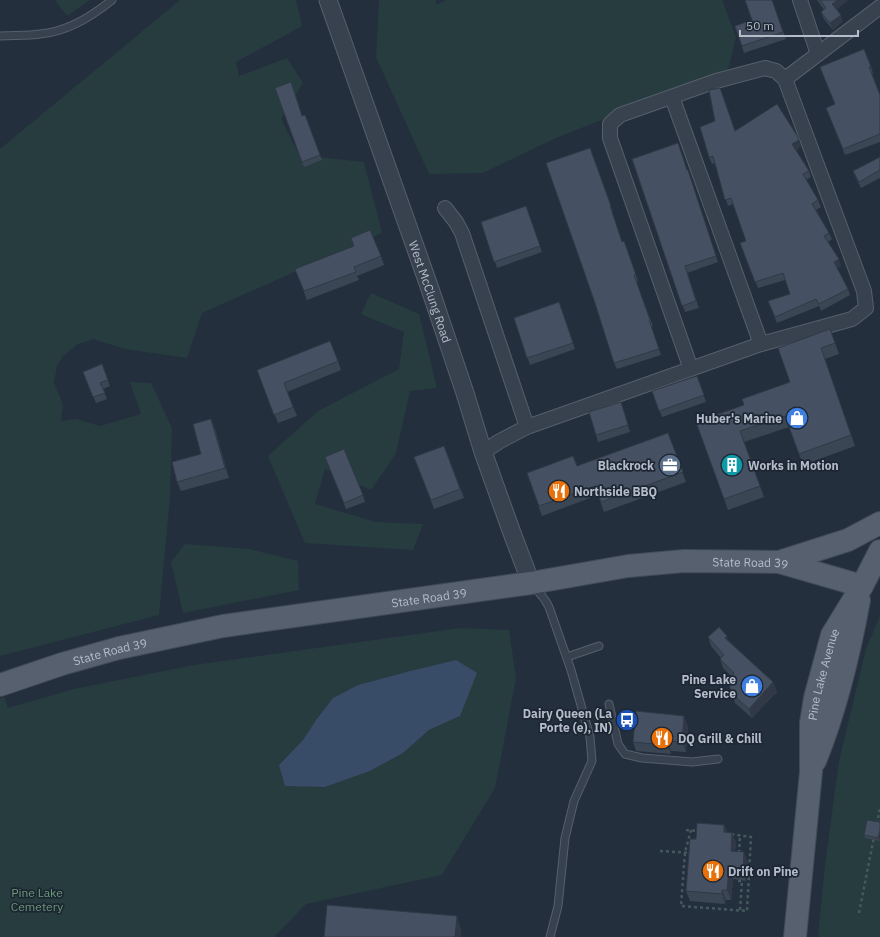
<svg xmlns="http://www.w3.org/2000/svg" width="880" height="937" viewBox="0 0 880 937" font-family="'IBM Plex Sans',sans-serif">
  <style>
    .green { fill: #263c3f; fill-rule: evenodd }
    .water { fill: #394c67 }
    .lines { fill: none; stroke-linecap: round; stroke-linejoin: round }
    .service-casing { stroke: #565f6c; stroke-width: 9 }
    .minor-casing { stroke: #565f6c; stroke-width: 16 }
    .tertiary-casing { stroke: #565f6c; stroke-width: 19 }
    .primary-casing { stroke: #414a57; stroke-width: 24 }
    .path { stroke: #44595c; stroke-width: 2.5; stroke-dasharray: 3 3; stroke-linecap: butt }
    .service { stroke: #38414e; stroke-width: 7 }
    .minor { stroke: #38414e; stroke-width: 14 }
    .tertiary { stroke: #38414e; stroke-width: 17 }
    .primary { stroke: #56606e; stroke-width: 22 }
    .wall { fill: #3b4654 }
    .shaded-wall { fill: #303945 }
    .building { fill: #455162; stroke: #303945 }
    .labels { text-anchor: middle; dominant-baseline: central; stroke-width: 3.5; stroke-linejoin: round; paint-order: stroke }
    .street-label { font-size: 12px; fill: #b4bcc9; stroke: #1d2633 }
    .poi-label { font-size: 12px; font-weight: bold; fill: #b4bcc9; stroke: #1d2633; text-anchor: end }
    .park-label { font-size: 12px; fill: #6b9a76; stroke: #1d2633 }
  </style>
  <rect width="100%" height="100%" fill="#242f3e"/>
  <g class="green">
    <polygon points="55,0 90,0 67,16"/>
    <polygon points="180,0 296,0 302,26 236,62 239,76 287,58 303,83 281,119 299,155 364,162 382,233 202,313 187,358 125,349 93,339 78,344 63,356 57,366 54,383 63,404 61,421 76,419 100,426 141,414 130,382 151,383 172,428 170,497 159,615 0,656 0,149"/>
    <polygon points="379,0 436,0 436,5 446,0 722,0 736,37 728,70 556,138 483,173 429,174 376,57"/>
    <polygon points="371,293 419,314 437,388 410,391 396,453 371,490 325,469 315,504 376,522 423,524 413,550 305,543 268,456 318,411 399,369 404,332 361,314"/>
    <polygon points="185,544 249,549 298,561 299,590 183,613 171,562"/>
    <polygon points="880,616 880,937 818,937 825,865 839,761 866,649"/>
    <path d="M 460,628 L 509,630 L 516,678 L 495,788 L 442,875 L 306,904 L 274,937 L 0,937 L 0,699 L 4,697 L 8,708 L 74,689 L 194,665 ZM 456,660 L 460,716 L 429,730 L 403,753 L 370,771 L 325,787 L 279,765 L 303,740 L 316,720 L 333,698 L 358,685 L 410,671 Z"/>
  </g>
  <polygon class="water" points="456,660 477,673 460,716 429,730 403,753 370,771 325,787 285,786 279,765 303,740 316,720 333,698 358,685 410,671"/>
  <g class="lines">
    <g class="service-casing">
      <g id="service">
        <path d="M 0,36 C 13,35 27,36 40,34 C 67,32 91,17 112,0"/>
        <polyline points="533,585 545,600 549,607 571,670 590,737 592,761 574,801 565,838 558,906 550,937"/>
        <polyline points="567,657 599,646"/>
        <polyline points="609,704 618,744 625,754 642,758 692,762 718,759"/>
      </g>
    </g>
    <g class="minor-casing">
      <g id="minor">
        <polyline points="800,0 818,54"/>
        <polyline points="785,79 880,7"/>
        <polyline points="672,97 761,344"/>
        <polyline points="445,208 456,222 462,233 527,427"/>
        <polyline points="483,452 500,441 527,427 761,344 852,319 866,308 864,291 785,79 776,71 765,68 716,81 620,115 610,124 610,138 691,369"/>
      </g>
    </g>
    <g class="tertiary-casing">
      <g id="tertiary">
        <path id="s1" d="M 328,0 L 429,286 L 465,393 L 483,452 L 512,533 L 531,583"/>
      </g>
    </g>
    <g class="primary-casing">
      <g id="primary">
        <polyline points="779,562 848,540 880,523"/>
        <path id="s2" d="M 0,685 L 62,664 L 119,648 L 223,626 L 531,583 L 628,566 L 684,561 L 779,562 L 862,586"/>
        <path d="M 815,761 C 836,709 849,655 859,600"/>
        <path id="s3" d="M 795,937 L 811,772 L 811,723 L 815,698 L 832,635 L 862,586 L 880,551"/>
      </g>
    </g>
    <g class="path">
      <polyline points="877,824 880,807"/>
      <polyline points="686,830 699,831"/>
      <polyline points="691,830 685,852 681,906 747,911 751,837 730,834"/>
      <polyline points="660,851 693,853"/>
      <polyline points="739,853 740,835"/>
      <polyline points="737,876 737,881 742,881 740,911"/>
      <polyline points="859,913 874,837"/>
    </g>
    <use href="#service" class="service"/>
    <use href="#minor" class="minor"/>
    <use href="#tertiary" class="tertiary"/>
    <use href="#primary" class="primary"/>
  </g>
  <g class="wall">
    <polygon points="772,0 786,39 744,53 735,26 752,20"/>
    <polygon points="817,0 848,0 837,9 843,21 833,30 824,19 821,12 824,10"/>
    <polygon points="871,67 873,73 872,74 880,95 880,142 845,155 829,114 835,104 822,73"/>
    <polygon points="275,88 303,116 305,115 322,160 304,167"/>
    <polygon points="735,131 801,146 796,150 809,171 811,177 806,180 818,200 821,207 816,210 829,233 832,239 828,242 841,266 837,268 848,289 850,295 821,311 819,306 777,323 768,301 790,294 785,280 758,288 740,243 746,241 733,204 728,206 715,163 712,164 709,157"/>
    <polygon points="590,148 613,212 612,212 622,242 624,241 638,281 636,282 653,326 651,327 661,355 617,369 614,363"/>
    <polygon points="880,157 880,178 861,188 856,178 853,171"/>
    <polygon points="632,159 687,170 690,177 718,262 687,273 699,308 685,312"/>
    <polygon points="526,206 542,252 497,268 481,222"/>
    <polygon points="351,238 381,256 384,265 357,276 359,280 307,300 295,269 354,247"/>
    <polygon points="559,302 575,349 530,365 514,318"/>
    <polygon points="830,329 839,354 825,359 855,446 803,465 789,427 744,442 764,497 728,510 696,422 744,405 790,382"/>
    <polygon points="338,361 341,370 287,392 297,416 278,423 257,370"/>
    <polygon points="102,364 110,386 103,389 107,399 96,403 83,372"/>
    <polygon points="697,376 706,402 662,417 652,391"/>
    <polygon points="621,402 630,432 598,442 596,435"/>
    <polygon points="215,429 229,478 181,491 177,482 201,454"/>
    <polygon points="668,433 686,482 604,512 598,495 542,516 527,473 577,466"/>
    <polygon points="444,446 464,498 434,509 414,457"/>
    <polygon points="328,464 363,495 365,502 346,509"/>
    <polygon points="708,637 729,641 773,682 777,692 752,718 735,703 728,681 731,676 723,668 720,659 721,658 711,646"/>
    <polygon points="688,726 686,752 671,751 671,754 636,751 633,742"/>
    <polygon points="880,822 880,841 865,838 864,835"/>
    <polygon points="724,825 727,832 736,842 735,851 748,862 746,881 733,879 731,900 726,900 725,904 690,901 686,891 696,839"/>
  </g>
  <g class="shaded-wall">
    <polygon points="838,0 848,0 835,11 832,4"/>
    <polygon points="841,15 843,21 833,30 830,23"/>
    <polygon points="799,140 801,146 795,150 792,144"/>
    <polygon points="839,259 841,266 836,269 834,262"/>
    <polygon points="211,419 215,429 229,478 225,468"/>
    <polygon points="727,636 731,645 725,638"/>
    <polygon points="773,682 777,692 752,718 749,709"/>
    <polygon points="684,716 688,726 686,752 682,742"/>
    <polygon points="668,741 671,751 671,754 667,745"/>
    <polygon points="724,825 728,835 724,832"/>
    <polygon points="880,830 880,841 878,838"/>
    <polygon points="732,833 736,842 734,860 731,851"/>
    <polygon points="744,852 748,862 746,881 743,871"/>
    <polygon points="729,870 733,879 731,900 727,890"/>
    <polygon points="722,890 726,900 725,904 722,894"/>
    <polygon points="457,916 461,929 461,937 455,937"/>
  </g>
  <g class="building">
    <polygon points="745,0 772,0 783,32 742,46 735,26 752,20"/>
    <polygon points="820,0 838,0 832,4 841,15 830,23 821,12 826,8"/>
    <polygon points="864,49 871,67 869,67 880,95 880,134 843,149 826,108 835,104 820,67"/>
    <polygon points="291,82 302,116 305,115 320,155 302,162 275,88"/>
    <polygon points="720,88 735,131 777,104 798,137 799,140 792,144 809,171 803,174 818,200 812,204 829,233 824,236 839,259 834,262 848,289 819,304 816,299 775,317 768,301 790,294 783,273 755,282 740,243 746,241 731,198 725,200 713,156 709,157 700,127 715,121 709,90"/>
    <polygon points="678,143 687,170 688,170 716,256 685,266 696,301 682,306 632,159"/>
    <polygon points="590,148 611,206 610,206 622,242 624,241 636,275 634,275 650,320 649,320 659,349 614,363 595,303 546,163"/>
    <polygon points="880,157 880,170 859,182 853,171"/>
    <polygon points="526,206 540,246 494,262 481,222"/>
    <polygon points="370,230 381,256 354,267 356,272 304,291 295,269 354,246 351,238"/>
    <polygon points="559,302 573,343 527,358 514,318"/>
    <polygon points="830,329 835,343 821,348 851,435 799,454 785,416 740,431 760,486 724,499 696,422 744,405 742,399 790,382 778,348"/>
    <polygon points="330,341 338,361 284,383 293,407 274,415 257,370"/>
    <polygon points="102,364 108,380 100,383 105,393 93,397 83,372"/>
    <polygon points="697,376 704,395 659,411 652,391"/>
    <polygon points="621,402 628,425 596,435 589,412"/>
    <polygon points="211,419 225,468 177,482 172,462 201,454 193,424"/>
    <polygon points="668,433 683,472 601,502 595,486 539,506 527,473 573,456 577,466"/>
    <polygon points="444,446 460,489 431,500 414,457"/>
    <polygon points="344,449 363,495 344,503 325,457"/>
    <polygon points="719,627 727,636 725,638 773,682 749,709 732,694 728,681 734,673 720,659 724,655 708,637"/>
    <polygon points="636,711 684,716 682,742 668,741 667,745 633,742"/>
    <polygon points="867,820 880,822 880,830 878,838 864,835"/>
    <polygon points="697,823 724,825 724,832 732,833 731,851 744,852 743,871 729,870 727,890 722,890 722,894 686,891 690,839 696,839"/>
    <polygon points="327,905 457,916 455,937 324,937"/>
  </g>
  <defs>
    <g id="shop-disc" transform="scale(1.15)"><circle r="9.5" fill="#3f7fe0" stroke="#1d2633"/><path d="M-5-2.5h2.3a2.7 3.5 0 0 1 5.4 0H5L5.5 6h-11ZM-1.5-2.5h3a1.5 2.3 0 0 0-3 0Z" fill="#fff"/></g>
    <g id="office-disc" transform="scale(1.15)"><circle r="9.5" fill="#5c6f8a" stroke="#1d2633"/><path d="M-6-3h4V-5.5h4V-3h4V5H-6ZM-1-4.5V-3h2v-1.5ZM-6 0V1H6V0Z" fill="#fff"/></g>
    <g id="building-disc" transform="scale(1.15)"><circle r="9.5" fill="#0f9aa8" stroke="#1d2633"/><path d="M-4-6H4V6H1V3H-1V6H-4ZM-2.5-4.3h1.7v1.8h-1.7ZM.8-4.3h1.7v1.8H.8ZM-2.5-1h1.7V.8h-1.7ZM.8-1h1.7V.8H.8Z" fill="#fff"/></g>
    <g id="restaurant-disc" transform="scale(1.15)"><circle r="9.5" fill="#e8710a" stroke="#1d2633"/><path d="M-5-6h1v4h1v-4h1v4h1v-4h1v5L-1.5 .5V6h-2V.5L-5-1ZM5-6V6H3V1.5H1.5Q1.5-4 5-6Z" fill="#fff"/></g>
    <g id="bus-disc" transform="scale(1.15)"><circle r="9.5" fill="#1a4fb4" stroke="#1d2633"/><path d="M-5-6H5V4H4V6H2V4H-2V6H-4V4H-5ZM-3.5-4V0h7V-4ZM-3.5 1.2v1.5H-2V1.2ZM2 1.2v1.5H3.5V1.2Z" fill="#fff"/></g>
  </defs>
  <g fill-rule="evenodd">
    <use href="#shop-disc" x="797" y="418"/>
    <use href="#office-disc" x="670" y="465"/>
    <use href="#building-disc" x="732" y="465"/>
    <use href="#restaurant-disc" x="559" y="491"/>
    <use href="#shop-disc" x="752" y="686"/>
    <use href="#bus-disc" x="627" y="720"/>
    <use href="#restaurant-disc" x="662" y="738"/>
    <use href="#restaurant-disc" x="713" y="871"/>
  </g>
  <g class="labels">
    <g class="street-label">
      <text stroke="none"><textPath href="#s1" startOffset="309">West McClung Road</textPath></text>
      <text stroke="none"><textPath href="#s2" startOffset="763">State Road 39</textPath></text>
      <text stroke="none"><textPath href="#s2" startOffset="439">State Road 39</textPath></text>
      <text stroke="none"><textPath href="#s2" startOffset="115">State Road 39</textPath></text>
      <text stroke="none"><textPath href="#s3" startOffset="265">Pine Lake Avenue</textPath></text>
    </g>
    <g class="poi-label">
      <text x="782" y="418">Huber's Marine</text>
      <text x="654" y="465">Blackrock</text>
      <text x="748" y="465" text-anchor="start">Works in Motion</text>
      <text x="574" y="491" text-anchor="start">Northside BBQ</text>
      <text x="736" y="679">Pine Lake<tspan x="736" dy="14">Service</tspan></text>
      <text x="612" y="713">Dairy Queen (La<tspan x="612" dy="14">Porte (e), IN)</tspan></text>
      <text x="678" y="738" text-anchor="start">DQ Grill &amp; Chill</text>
      <text x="728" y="871" text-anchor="start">Drift on Pine</text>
    </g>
    <g class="park-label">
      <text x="37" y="892">Pine Lake<tspan x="37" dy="14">Cemetery</tspan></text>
    </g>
  </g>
  <path d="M740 30v6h118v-6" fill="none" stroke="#b4bcc9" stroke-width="2"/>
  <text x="746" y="30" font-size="12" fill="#b4bcc9" stroke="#1d2633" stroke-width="3" paint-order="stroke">50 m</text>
</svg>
